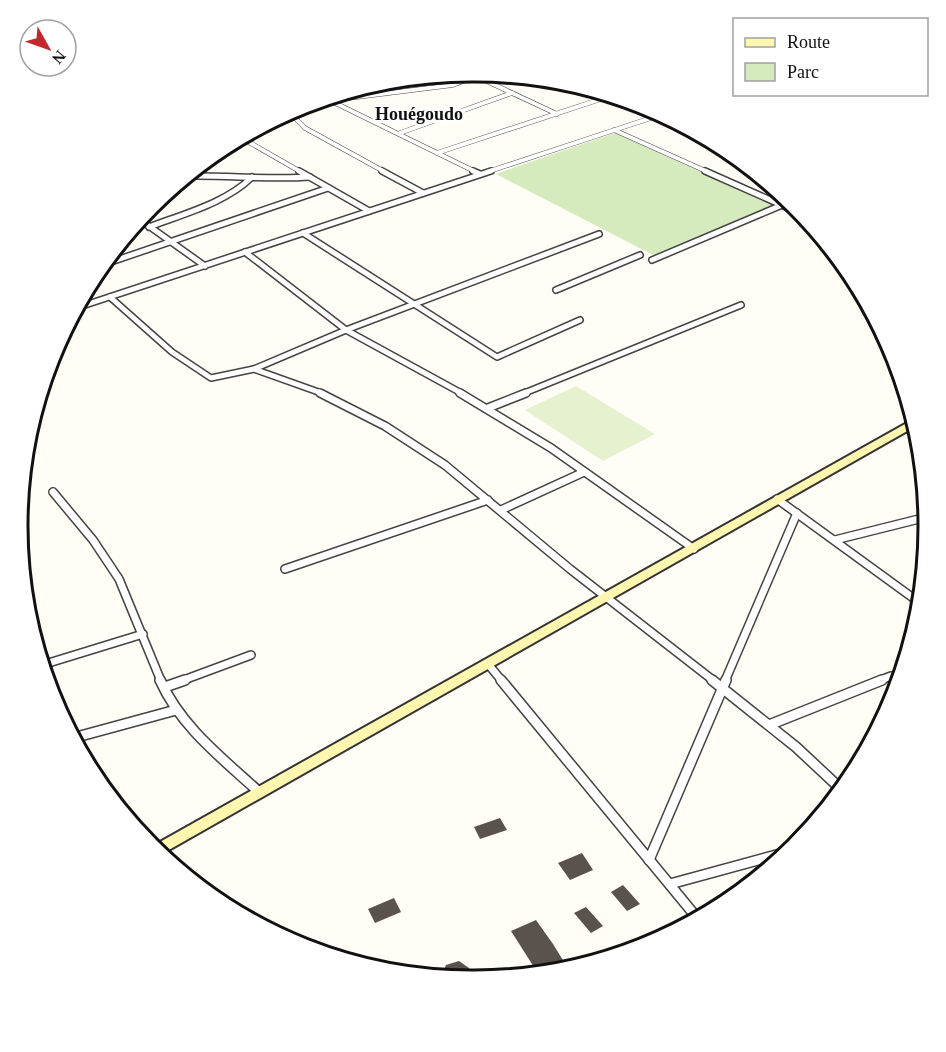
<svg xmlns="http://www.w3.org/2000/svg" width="946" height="1052" viewBox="0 0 946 1052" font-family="'Times New Roman',serif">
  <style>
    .green { fill: #d5ebbd }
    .pitch { fill: #e6f2cf }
    .building { fill: #5a524d }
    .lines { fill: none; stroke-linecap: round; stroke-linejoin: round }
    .street-far3-casing { stroke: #444; stroke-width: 5 }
    .street-far2-casing { stroke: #444; stroke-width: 8 }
    .street-far1-casing { stroke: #444; stroke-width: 10 }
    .street-casing { stroke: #444; stroke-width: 12 }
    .secondary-casing { stroke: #333; stroke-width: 4 }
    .street-far3 { stroke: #fff; stroke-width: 4 }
    .street-far2 { stroke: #fff; stroke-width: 5 }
    .street-far1 { stroke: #fff; stroke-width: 7 }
    .street { stroke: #fff; stroke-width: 9 }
    .secondary { fill: #fff6b0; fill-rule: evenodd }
    .labels { text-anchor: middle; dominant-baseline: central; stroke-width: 6; stroke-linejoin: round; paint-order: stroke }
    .far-quarter-label { font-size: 18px; font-weight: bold; fill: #111; stroke: #fff }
    .rim { fill: none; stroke: #111; stroke-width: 3 }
  </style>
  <rect width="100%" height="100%" fill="#fffdf5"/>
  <polygon class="green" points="615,133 776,206 655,256 496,174"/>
  <polygon class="pitch" points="576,386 655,434 603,461 525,410"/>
  <g class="building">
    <polygon points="500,818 507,830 480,839 474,827"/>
    <polygon points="582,853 593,870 570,880 558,863"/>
    <polygon points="623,885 640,904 627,911 611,892"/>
    <polygon points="394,898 401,912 375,923 368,909"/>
    <polygon points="586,907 603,926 591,933 574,913"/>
    <polygon points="536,920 553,944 569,970 539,975 511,931"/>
    <polygon points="459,961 469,968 469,976 466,980 445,978 443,972 446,965"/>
  </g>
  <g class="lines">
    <g class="street-far3-casing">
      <g id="street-far3">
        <polyline points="467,72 557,114"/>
        <polyline points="566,81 730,151"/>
        <polyline points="325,98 476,172"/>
        <polyline points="333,100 453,85 466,80 466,72"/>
        <polyline points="288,111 305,128 385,172"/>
        <polyline points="614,130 708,172"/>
        <polyline points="400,133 512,93"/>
        <polyline points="240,137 301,172"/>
        <polyline points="437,153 613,95"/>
        <polyline points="487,172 663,114"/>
      </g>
    </g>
    <g class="street-far2-casing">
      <g id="street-far2">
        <polyline points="299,171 369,211"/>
        <polyline points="382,171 423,193"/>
        <polyline points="473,171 480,174"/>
        <polyline points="705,171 804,215"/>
        <path d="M 186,176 C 228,175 269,180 310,177"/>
        <polyline points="139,219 205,266"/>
        <path d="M 149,227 C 183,214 226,203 252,177"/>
        <polyline points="303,233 497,357 580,320"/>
        <polyline points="245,252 346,330 599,234"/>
        <polyline points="652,260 782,205"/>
        <polyline points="102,265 328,188"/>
        <polyline points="556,290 640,255"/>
        <polyline points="110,297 172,352 211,378 254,369 346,330 463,394"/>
        <polyline points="76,308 491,171"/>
        <polyline points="254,369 324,394"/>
        <polyline points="522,394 741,305"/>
      </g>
    </g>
    <g class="street-far1-casing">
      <g id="street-far1">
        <polyline points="320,393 385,426 445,465 570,569 714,681"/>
        <polyline points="460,393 551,448 694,549"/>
        <polyline points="488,408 526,393"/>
        <polyline points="53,492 93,540 119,579 161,681"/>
        <polyline points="777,499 920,603"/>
        <polyline points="501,510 584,472"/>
        <polyline points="835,540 927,517"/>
        <polyline points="285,569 488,500"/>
        <polyline points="488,664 502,681"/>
        <polyline points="42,665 143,634"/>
        <polyline points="181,681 251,655"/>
        <polyline points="725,681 797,513"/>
        <polyline points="878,681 891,676"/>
      </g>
    </g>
    <g class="street-casing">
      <g id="street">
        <path d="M 160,680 C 181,727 222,758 259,792"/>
        <polyline points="501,680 698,919"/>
        <polyline points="712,680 796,747 842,790"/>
        <polyline points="165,687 185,680"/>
        <polyline points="769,725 882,680"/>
        <polyline points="73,738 176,710"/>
        <polyline points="649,860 726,680"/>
        <polyline points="670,884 791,851"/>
      </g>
    </g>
    <g class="secondary-casing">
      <polygon id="secondary" points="914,419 916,426 160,855 151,847"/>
    </g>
    <use href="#street-far3" class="street-far3"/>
    <use href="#street-far2" class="street-far2"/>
    <use href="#street-far1" class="street-far1"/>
    <use href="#street" class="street"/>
    <use href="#secondary" class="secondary"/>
  </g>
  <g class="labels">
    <g class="far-quarter-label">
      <text x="419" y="114">Houégoudo</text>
    </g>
  </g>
  <path d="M0 0H946V1052H0ZM472 82H474A444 444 0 0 1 918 526V526A444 444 0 0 1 474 970H472A444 444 0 0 1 28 526V526A444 444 0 0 1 472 82Z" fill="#fff" fill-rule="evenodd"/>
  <path class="rim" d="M472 82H474A444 444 0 0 1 918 526V526A444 444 0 0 1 474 970H472A444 444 0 0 1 28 526V526A444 444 0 0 1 472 82Z"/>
  <rect x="733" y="18" width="195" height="78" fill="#ffffff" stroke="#a0a0a0" stroke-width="1.5"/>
  <rect x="745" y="38" width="30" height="9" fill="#fff6b0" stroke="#a0a0a0" stroke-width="1.5"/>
  <text x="787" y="48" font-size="18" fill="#111111">Route</text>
  <rect x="745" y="63" width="30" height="18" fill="#d5ebbd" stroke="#a0a0a0" stroke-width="1.5"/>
  <text x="787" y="78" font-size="18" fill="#111111">Parc</text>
  <g transform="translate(48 48) rotate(130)"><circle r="28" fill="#ffffff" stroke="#a0a0a0" stroke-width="1.5"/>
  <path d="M0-4.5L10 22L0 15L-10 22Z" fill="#c4262e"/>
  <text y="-9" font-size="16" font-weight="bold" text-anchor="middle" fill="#111111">N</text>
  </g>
</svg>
